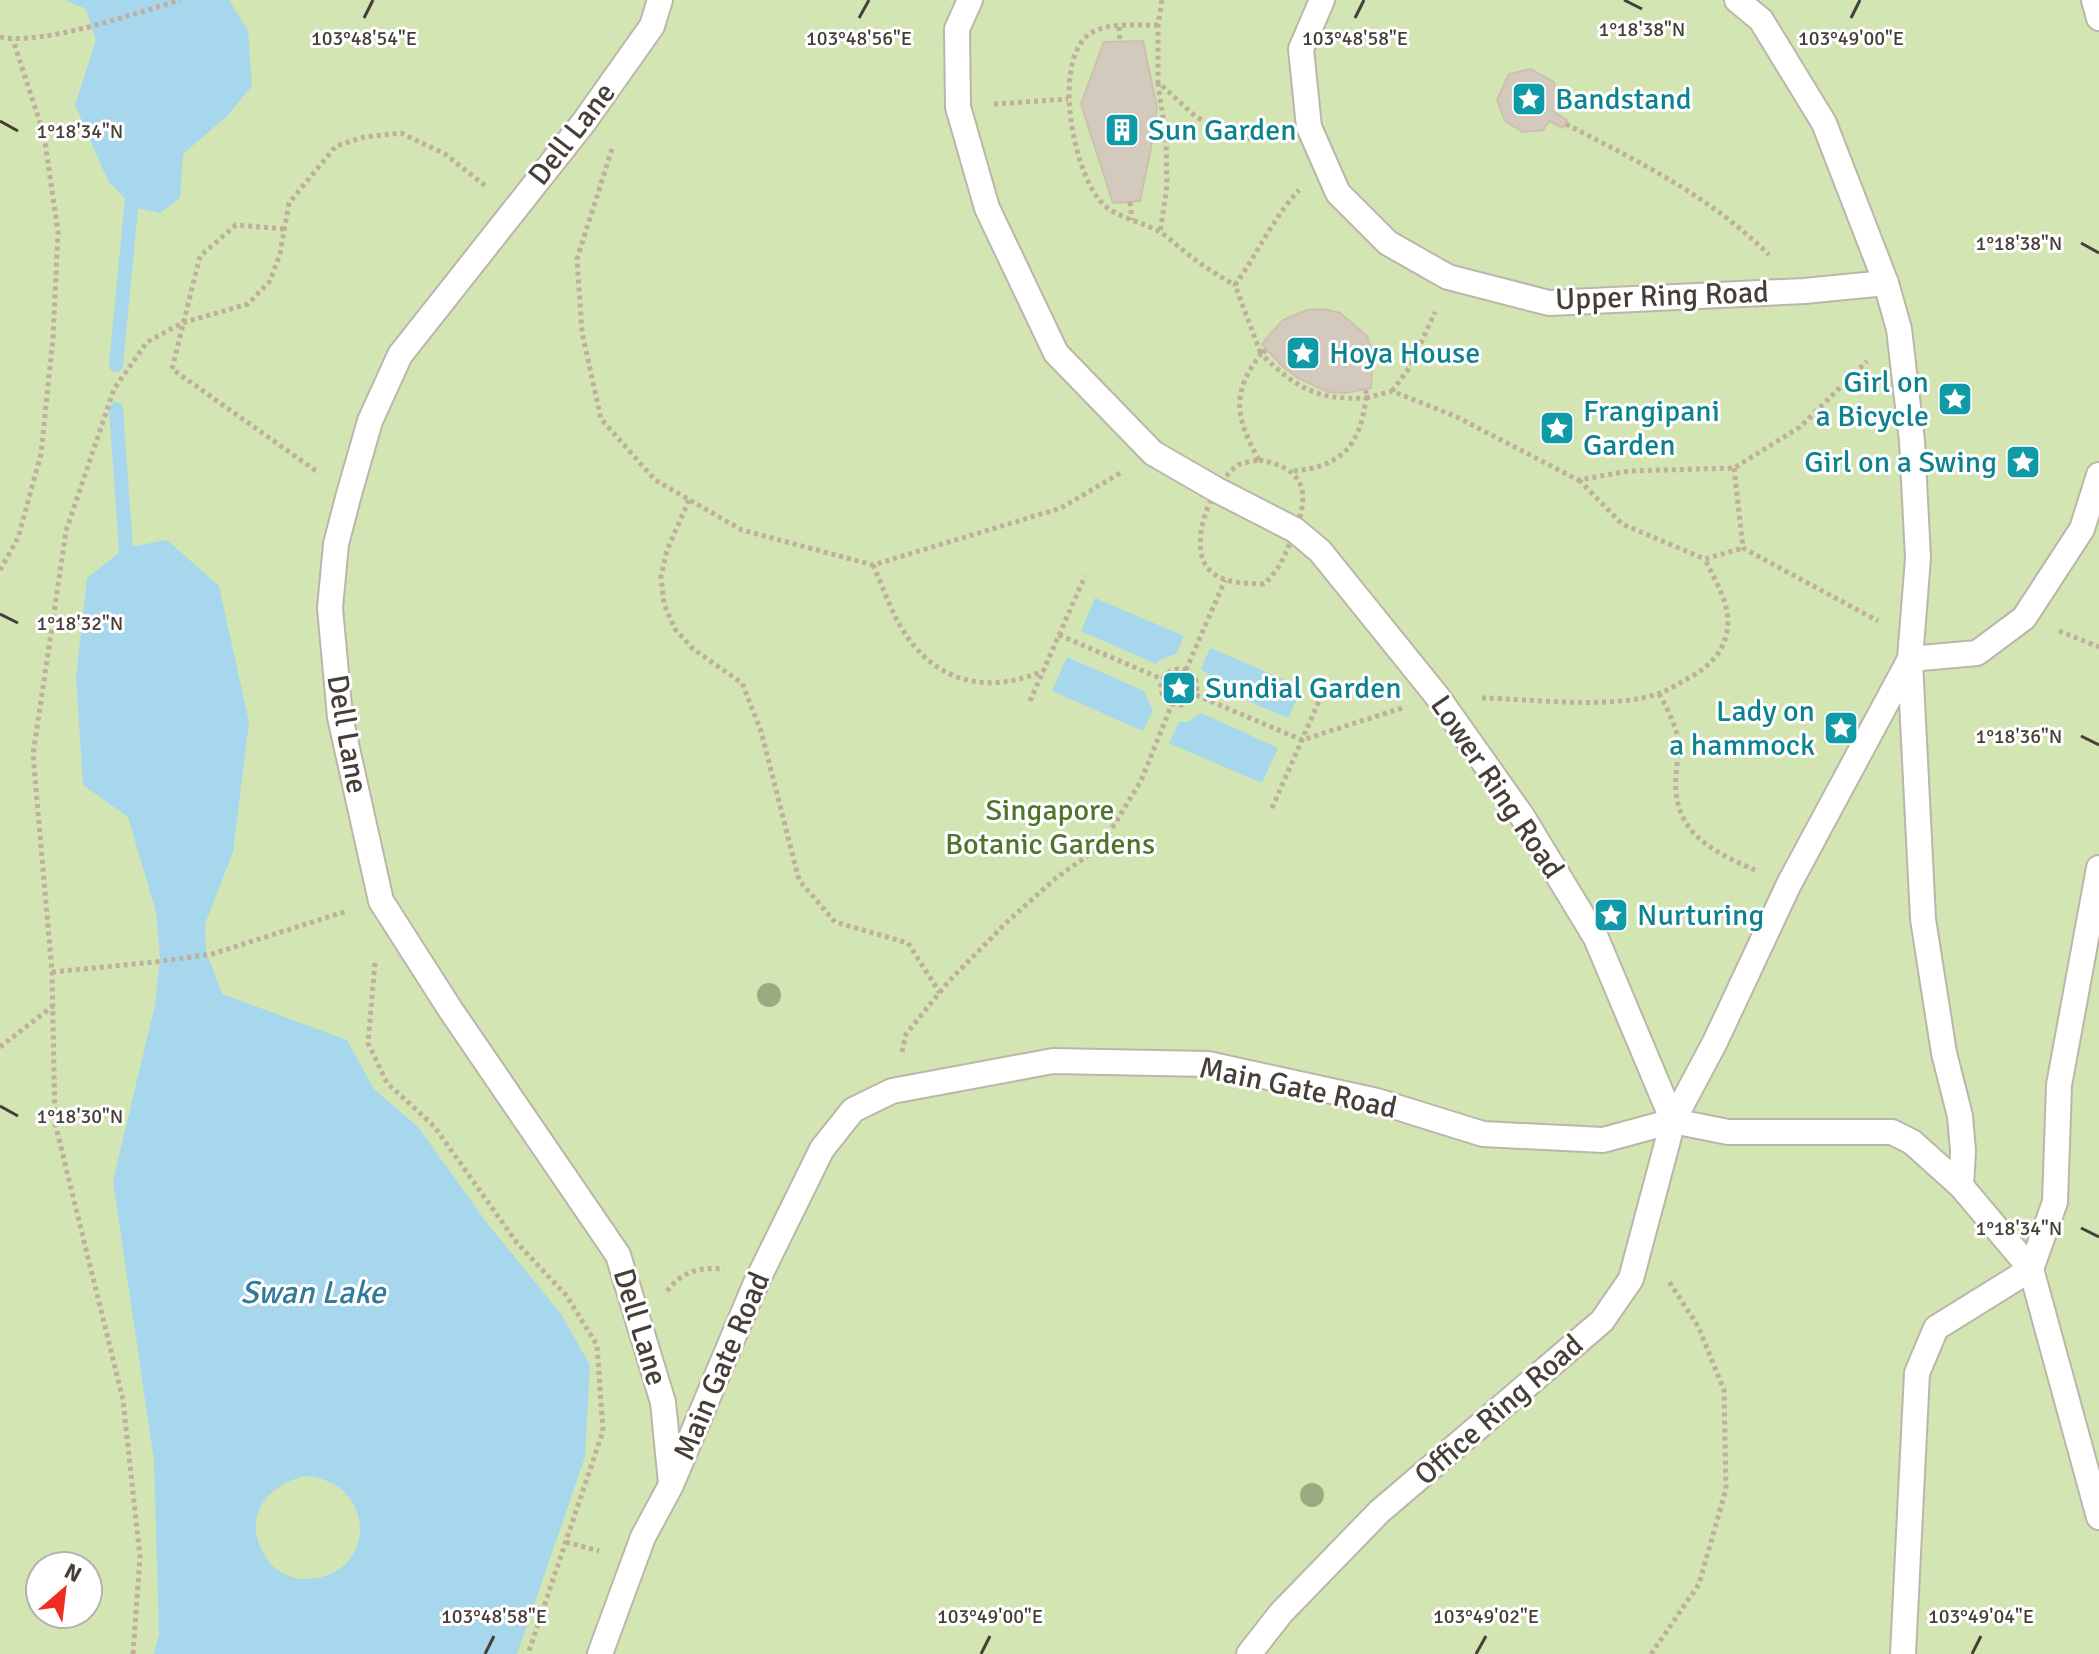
<svg xmlns="http://www.w3.org/2000/svg" width="2099" height="1654" viewBox="0 0 2099 1654" font-family="Signika,sans-serif">
  <style>
    .green { fill: #d3e5b2; fill-rule: evenodd }
    .water { fill: #a7d7ed; fill-rule: evenodd }
    .lines { fill: none; stroke-linecap: round; stroke-linejoin: round }
    .stream { stroke: #a7d7ed; stroke-width: 14 }
    .building { fill: #d4c9bd; stroke: #cec0b1; stroke-width: 2 }
    .lane-casing { stroke: #beb5aa; stroke-width: 28 }
    .path { stroke: #bfaf9c; stroke-width: 5; stroke-dasharray: 4 4; stroke-linecap: butt }
    .lane { stroke: #fff; stroke-width: 24 }
    .tree { fill: #99ab81 }
    .ticks { fill: none; stroke: #463e37; stroke-width: 3 }
    .labels { text-anchor: middle; dominant-baseline: central; stroke-width: 6; stroke-linejoin: round; paint-order: stroke }
    .culture-label { font-size: 30px; fill: #0d838f; stroke: #fff; text-anchor: start }
    .street-label { font-size: 30px; fill: #463e37; stroke: #fff }
    .park-label { font-size: 30px; fill: #4f752d; stroke: #fff }
    .water-label { font-size: 32px; font-style: italic; fill: #317a9c; stroke: #fff }
    .ticks-label { font-size: 20px; text-anchor: middle; fill: #463e37; stroke: #fff; stroke-width: 6; stroke-linejoin: round; paint-order: stroke }
  </style>
  <rect width="100%" height="100%" fill="#f3eee7"/>
  <path class="green" d="M 0,0 L 2099,0 L 2099,1654 L 0,1654 ZM 40,1566 L 88,1566 L 88,1614 L 40,1614 Z"/>
  <g class="water">
    <polygon points="65,0 229,0 248,31 252,86 227,116 183,154 180,198 160,213 133,207 108,181 75,105 96,40 86,9"/>
    <path d="M 167,540 L 219,586 L 249,722 L 233,852 L 205,924 L 206,951 L 222,994 L 347,1040 L 374,1089 L 418,1127 L 487,1223 L 561,1314 L 590,1365 L 585,1457 L 517,1654 L 154,1654 L 159,1634 L 154,1461 L 113,1181 L 155,1005 L 160,959 L 156,912 L 128,817 L 83,785 L 76,677 L 87,578 L 125,548 ZM 305,1476 C 380,1481 377,1581 303,1579 C 292,1579 277,1572 270,1563 C 240,1524 260,1487 305,1476 Z"/>
    <polygon points="1095,598 1184,636 1176,654 1161,659 1156,664 1081,631"/>
    <polygon points="1210,648 1302,687 1288,718 1211,685 1209,675 1201,669"/>
    <polygon points="1067,657 1144,691 1153,710 1143,731 1052,691"/>
    <polygon points="1201,713 1278,748 1262,783 1169,743 1179,722 1187,722"/>
  </g>
  <g class="lines">
    <g class="stream">
      <polyline points="116,365 133,188"/>
      <polyline points="116,409 127,564"/>
    </g>
  </g>
  <g class="building">
    <polygon points="1143,41 1157,107 1150,153 1140,201 1113,203 1081,104 1104,42"/>
    <polygon points="1530,69 1554,82 1558,104 1554,112 1567,120 1563,128 1549,121 1543,130 1523,132 1505,121 1497,100 1509,74"/>
    <polygon points="1324,309 1340,313 1367,336 1373,352 1371,388 1346,393 1328,392 1298,378 1283,367 1262,344 1283,320 1307,310"/>
  </g>
  <g class="lines">
    <g class="lane-casing">
      <g id="lane">
        <polyline points="660,0 652,26 584,122 400,355 370,421 349,494 336,544 330,608 340,717 381,901 450,1009 618,1255 663,1402 671,1483"/>
        <polyline points="970,0 957,29 958,107 987,208 1056,353 1153,453 1217,490 1295,530 1320,551 1437,696 1522,816 1596,938 1673,1121"/>
        <polyline points="1322,0 1301,49 1309,127 1338,193 1388,243 1448,277 1549,303 1804,291 1886,283"/>
        <polyline points="2094,0 2099,18"/>
        <polyline points="1910,659 1977,653 2024,618 2082,529 2099,475"/>
        <polyline points="1910,661 1923,919 1944,1053 1960,1116 1963,1151 1961,1186"/>
        <polyline points="2031,1269 2055,1202 2059,1085 2099,868"/>
        <polyline points="600,1654 643,1537 671,1485 756,1283 822,1149 853,1110 892,1091 1053,1061 1208,1064 1377,1101 1483,1134 1603,1140 1673,1121 1728,1132 1892,1132 1912,1142 1961,1186 2031,1269 2099,1517"/>
        <polyline points="1249,1654 1281,1613 1379,1512 1602,1321 1631,1279 1673,1121 1715,1042 1789,884 1910,659 1918,558 1912,441 1899,329 1886,283 1824,123 1761,20 1737,0"/>
        <polyline points="1903,1654 1917,1373 1936,1328 2031,1269"/>
      </g>
    </g>
    <g class="path">
      <polyline points="1162,0 1158,25 1158,82 1195,116 1238,141 1274,134"/>
      <path d="M 1158,25 C 1137,26 1104,21 1087,36 C 1052,66 1074,179 1105,206 C 1121,219 1143,222 1160,232 C 1170,238 1179,248 1189,255 C 1203,266 1219,276 1235,285"/>
      <polyline points="1119,27 1120,42"/>
      <path d="M 0,37 C 42,46 136,13 180,0"/>
      <polyline points="1158,83 1166,139 1167,186 1160,233"/>
      <polyline points="994,104 1068,99"/>
      <path d="M 1566,124 C 1639,162 1710,196 1769,255"/>
      <polyline points="612,149 577,259 582,332 601,419 655,480 742,530 873,565 1061,508 1122,472"/>
      <polyline points="1130,202 1132,220"/>
      <polyline points="284,229 236,225 200,256 172,369 319,473"/>
      <path d="M 1266,350 L 1261,354 L 1235,285 C 1258,253 1273,218 1299,190"/>
      <polyline points="1366,390 1366,398 1392,391 1457,417 1578,480 1629,471 1734,468 1800,427 1867,361"/>
      <polyline points="1392,391 1410,367 1435,312"/>
      <path d="M 1259,460 C 1312,469 1309,500 1291,541 C 1283,559 1279,570 1264,584 C 1247,583 1228,584 1214,574 C 1182,552 1212,480 1240,464 C 1245,462 1254,461 1259,460 Z"/>
      <path d="M 1259,460 C 1236,419 1230,393 1261,354 C 1297,388 1315,400 1366,398 C 1360,447 1340,468 1291,471"/>
      <polyline points="1734,468 1743,548 1878,621"/>
      <polyline points="1579,480 1622,524 1705,559 1743,548"/>
      <polyline points="689,500 667,550 661,577 664,604 675,629 693,649 742,683 761,731 799,880 835,922 908,943 940,993"/>
      <path d="M 873,565 C 883,587 891,612 904,632 C 937,684 989,694 1043,671"/>
      <polyline points="0,570 18,538 41,454 53,338 58,232 44,135 13,40"/>
      <polyline points="2059,631 2099,647"/>
      <polyline points="1059,635 1162,679"/>
      <circle cx="1179" cy="687" r="18"/>
      <polyline points="1186,670 1225,580"/>
      <path d="M 1659,694 C 1666,706 1673,720 1677,734 C 1681,753 1674,772 1676,791 C 1679,836 1718,854 1755,870"/>
      <polyline points="1196,695 1302,740 1402,708"/>
      <path d="M 1482,698 C 1533,699 1613,710 1660,693 C 1669,690 1678,684 1687,679 C 1710,667 1727,650 1728,622 C 1728,600 1714,579 1705,559"/>
      <polyline points="1030,701 1085,576"/>
      <polyline points="1272,808 1327,683"/>
      <polyline points="375,963 368,1043 387,1083 434,1126 517,1243 566,1295 597,1345 603,1431 528,1654"/>
      <polyline points="52,972 155,962 212,954 347,911"/>
      <polyline points="0,1047 53,1006"/>
      <polyline points="902,1052 906,1034 949,981 1007,922 1056,878 1101,846 1141,781 1172,704"/>
      <path d="M 667,1291 C 683,1271 699,1267 724,1269"/>
      <polyline points="566,1542 599,1551"/>
      <polyline points="133,1654 140,1557 123,1400 55,1123 52,972 33,755 66,531 114,389 147,342 182,323 248,304 270,281 280,254 289,203 336,146 364,137 401,133 445,154 488,188"/>
      <polyline points="1651,1654 1699,1584 1726,1489 1724,1390 1698,1326 1668,1280"/>
    </g>
    <use href="#lane" class="lane"/>
  </g>
  <g class="tree">
    <circle cx="769" cy="995" r="12"/>
    <circle cx="1312" cy="1495" r="12"/>
  </g>
  <path class="ticks" d="M 1624,0 L 1642,9M 364,18 L 373,0M 859,18 L 869,0M 1355,18 L 1364,0M 1851,18 L 1860,0M 0,121 L 18,131M 2081,243 L 2099,253M 0,614 L 18,623M 2081,736 L 2099,745M 0,1106 L 18,1116M 2081,1228 L 2099,1237M 485,1654 L 494,1636M 981,1654 L 990,1636M 1476,1654 L 1486,1636M 1972,1654 L 1981,1636"/>
  <defs>
    <g id="sight-square" transform="scale(1.8)"><rect x="-9" y="-9" width="18" height="18" rx="4" fill="#0f9aa8" stroke="#fff"/><path d="M0-6L1.8-2.2L6-1.7L2.9 1.2L3.7 5.4L0 3.3L-3.7 5.4L-2.9 1.2L-6-1.7L-1.8-2.2Z" fill="#fff"/></g>
    <g id="building-square" transform="scale(1.8)"><rect x="-9" y="-9" width="18" height="18" rx="4" fill="#0f9aa8" stroke="#fff"/><path d="M-4-6H4V6H1V3H-1V6H-4ZM-2.5-4.3h1.7v1.8h-1.7ZM.8-4.3h1.7v1.8H.8ZM-2.5-1h1.7V.8h-1.7ZM.8-1h1.7V.8H.8Z" fill="#fff"/></g>
  </defs>
  <g fill-rule="evenodd">
    <use href="#sight-square" x="1529" y="99"/>
    <use href="#building-square" x="1122" y="130"/>
    <use href="#sight-square" x="1303" y="353"/>
    <use href="#sight-square" x="1955" y="399"/>
    <use href="#sight-square" x="1557" y="428"/>
    <use href="#sight-square" x="2023" y="462"/>
    <use href="#sight-square" x="1179" y="688"/>
    <use href="#sight-square" x="1841" y="728"/>
    <use href="#sight-square" x="1611" y="915"/>
  </g>
  <g class="labels">
    <g class="culture-label">
      <text x="1555" y="99">Bandstand</text>
      <text x="1148" y="130">Sun Garden</text>
      <text x="1329" y="353">Hoya House</text>
      <text x="1929" y="382" text-anchor="end">Girl on<tspan x="1929" dy="34">a Bicycle</tspan></text>
      <text x="1583" y="411">Frangipani<tspan x="1583" dy="34">Garden</tspan></text>
      <text x="1997" y="462" text-anchor="end">Girl on a Swing</text>
      <text x="1205" y="688">Sundial Garden</text>
      <text x="1815" y="711" text-anchor="end">Lady on<tspan x="1815" dy="34">a hammock</tspan></text>
      <text x="1637" y="915">Nurturing</text>
    </g>
    <g class="street-label">
      <text transform="translate(572 134) rotate(-52)">Dell Lane</text>
      <text transform="translate(1662 296) rotate(-2)">Upper Ring Road</text>
      <text transform="translate(347 734) rotate(80)">Dell Lane</text>
      <text transform="translate(1497 787) rotate(56)">Lower Ring Road</text>
      <text transform="translate(1298 1088) rotate(12)">Main Gate Road</text>
      <text transform="translate(640 1327) rotate(73)">Dell Lane</text>
      <text transform="translate(722 1366) rotate(-67)">Main Gate Road</text>
      <text transform="translate(1499 1410) rotate(-41)">Office Ring Road</text>
    </g>
    <g class="park-label">
      <text x="1050" y="810">Singapore<tspan x="1050" dy="34">Botanic Gardens</tspan></text>
    </g>
    <g class="water-label">
      <text x="313" y="1292">Swan Lake</text>
    </g>
  </g>
  <g class="ticks-label">
    <text x="1642" y="36">1°18'38"N</text>
    <text x="364" y="45">103°48'54"E</text>
    <text x="859" y="45">103°48'56"E</text>
    <text x="1355" y="45">103°48'58"E</text>
    <text x="1851" y="45">103°49'00"E</text>
    <text x="80" y="138">1°18'34"N</text>
    <text x="2019" y="250">1°18'38"N</text>
    <text x="80" y="630">1°18'32"N</text>
    <text x="2019" y="743">1°18'36"N</text>
    <text x="80" y="1123">1°18'30"N</text>
    <text x="2019" y="1235">1°18'34"N</text>
    <text x="494" y="1623">103°48'58"E</text>
    <text x="990" y="1623">103°49'00"E</text>
    <text x="1486" y="1623">103°49'02"E</text>
    <text x="1981" y="1623">103°49'04"E</text>
  </g>
  <g transform="translate(64 1590) rotate(28)"><circle r="38" fill="#ffffff" stroke="#b5b2af" stroke-width="2"/>
  <path d="M0-6L14 30L0 20L-14 30Z" fill="#ef2c22"/>
  <text y="-12" font-size="22" font-weight="bold" text-anchor="middle" fill="#463e37">N</text>
  </g>
</svg>
